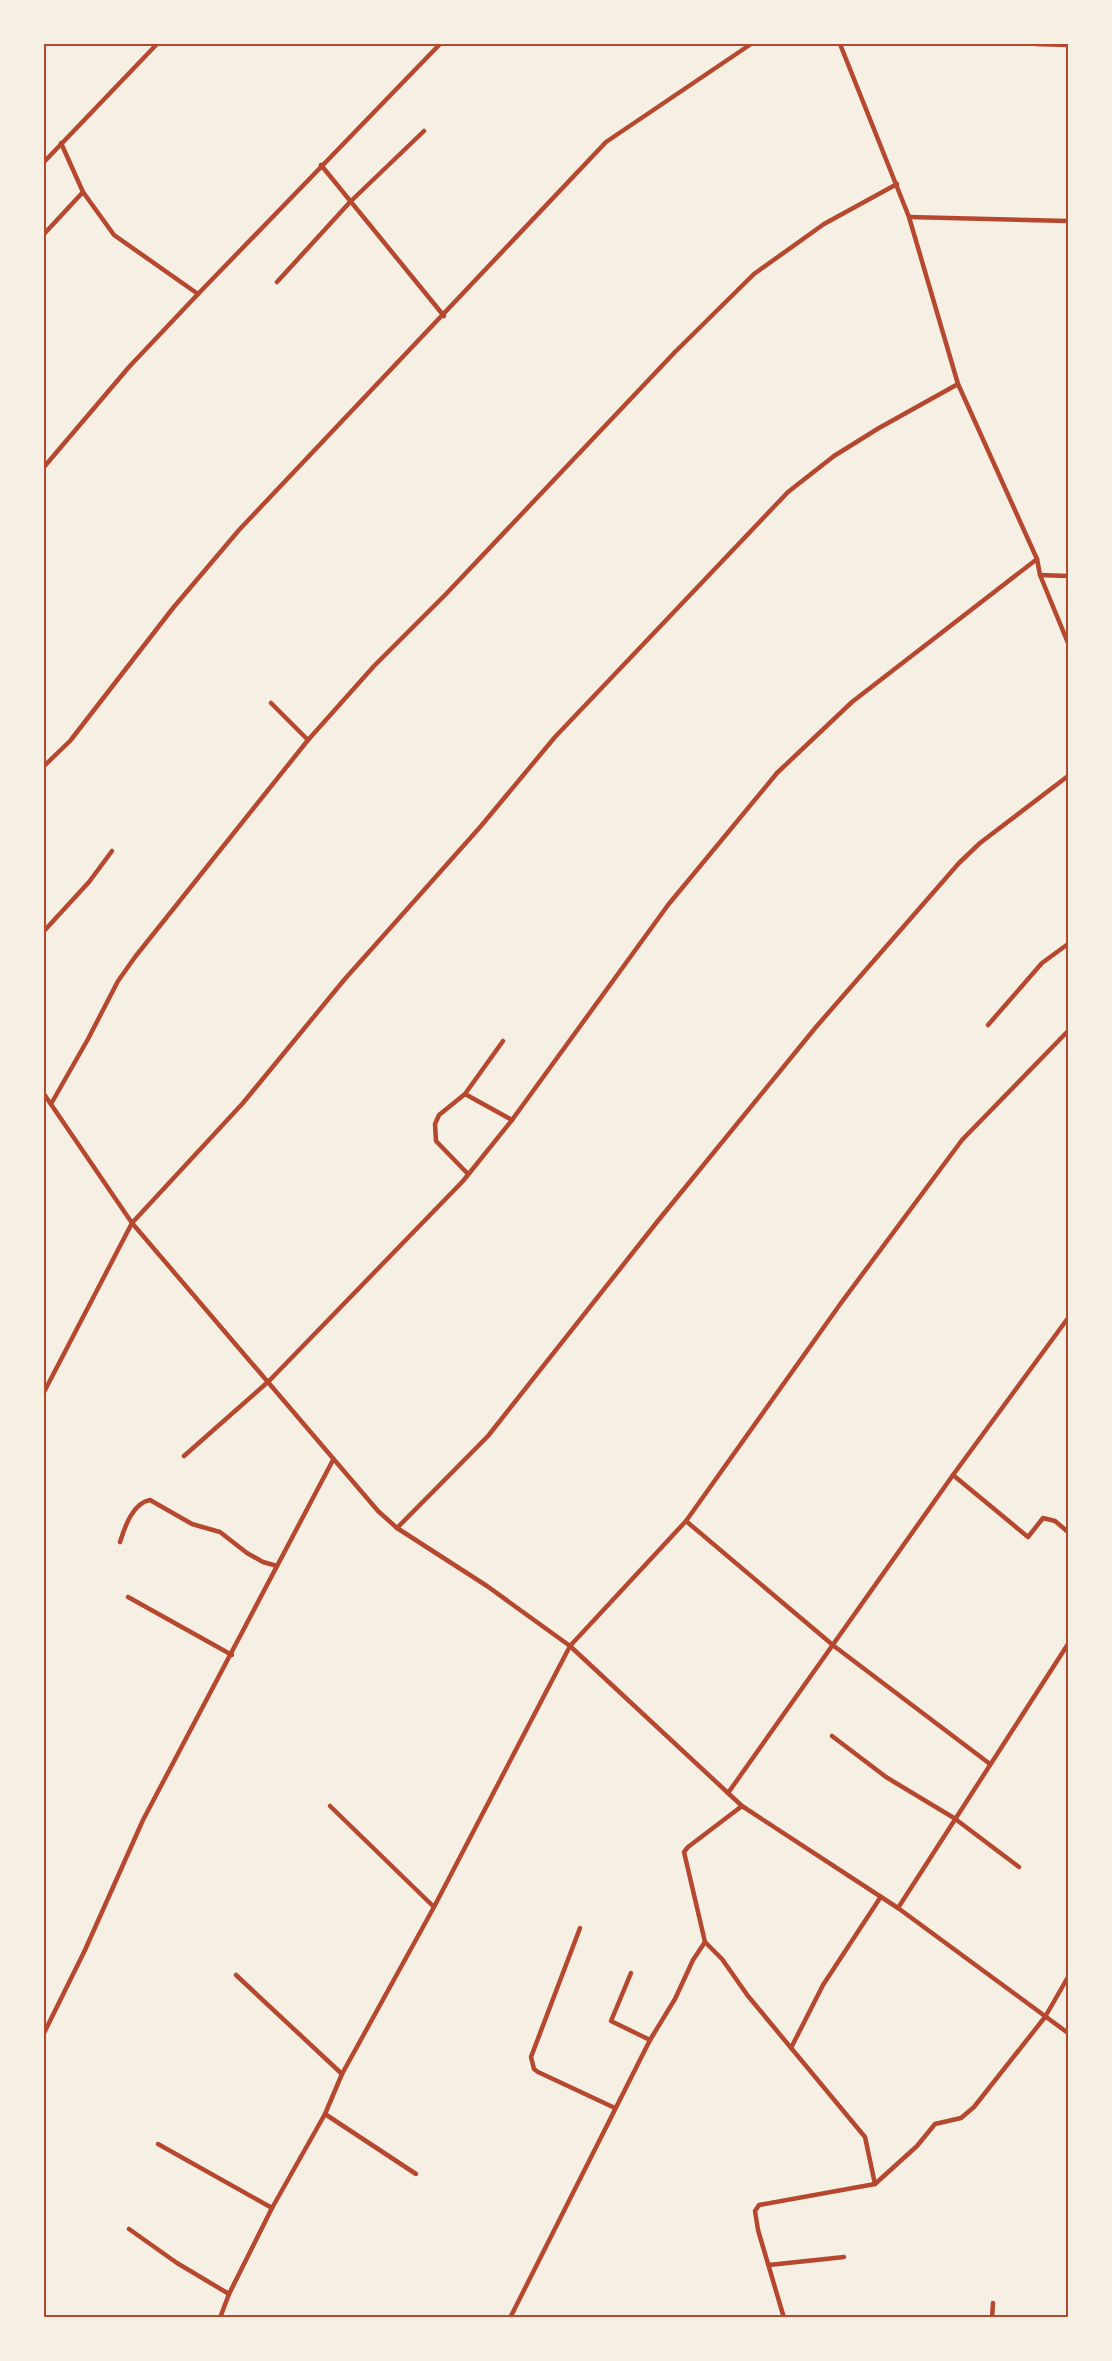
<svg xmlns="http://www.w3.org/2000/svg" width="1112" height="2361" viewBox="0 0 1112 2361" font-family="Signika,sans-serif">
  <style>
    .lines { fill: none; stroke-linecap: round; stroke-linejoin: round }
    .minor { stroke: #b5482f; stroke-width: 4.5 }
    .neatline { fill: none; stroke: #b5482f; stroke-width: 2 }
  </style>
  <rect width="100%" height="100%" fill="#f6efe4"/>
  <g class="lines">
    <g class="minor">
      <polyline points="840,44 909,217 958,384 1037,559 1040,575 1068,643"/>
      <polyline points="1035,44 1068,45"/>
      <polyline points="44,162 157,44"/>
      <polyline points="321,165 444,316"/>
      <polyline points="83,192 114,235 198,294"/>
      <polyline points="909,217 1068,221"/>
      <polyline points="44,234 83,192 61,143"/>
      <polyline points="277,282 350,202 424,131"/>
      <polyline points="44,467 129,367 198,294 440,44"/>
      <polyline points="1040,575 1068,576"/>
      <polyline points="308,740 374,666 446,594 675,352 754,274 824,224 897,184"/>
      <polyline points="44,766 70,741 173,608 239,530 606,142 751,44"/>
      <polyline points="44,931 89,882 112,851"/>
      <polyline points="988,1025 1042,963 1068,944"/>
      <polyline points="44,1094 132,1223 378,1511 397,1528 487,1586 570,1646 742,1806 898,1908 1068,2033"/>
      <polyline points="465,1094 512,1120"/>
      <polyline points="51,1104 88,1039 118,981 135,957 308,740 271,703"/>
      <polyline points="468,1174 436,1141 435,1124 439,1115 465,1094 503,1041"/>
      <polyline points="44,1392 132,1223 243,1103 344,980 481,826 555,737 788,492 834,456 879,428 958,384"/>
      <polyline points="184,1456 269,1381 463,1181 512,1120 668,905 777,773 852,702 1037,559"/>
      <polyline points="953,1475 1028,1537 1043,1518 1055,1521 1068,1532"/>
      <polyline points="397,1528 488,1436 657,1222 816,1027 959,863 980,843 1068,776"/>
      <path d="M 120,1542 C 125,1526 133,1503 150,1500 L 192,1524 L 220,1532 L 247,1553 L 263,1562 L 277,1566"/>
      <polyline points="128,1597 232,1655"/>
      <polyline points="832,1736 886,1777 954,1818 1019,1867"/>
      <polyline points="990,1764 834,1646 686,1521 841,1303 962,1140 1068,1031"/>
      <polyline points="728,1793 953,1475 1068,1318"/>
      <polyline points="330,1806 434,1907"/>
      <polyline points="898,1908 1068,1644"/>
      <polyline points="580,1928 531,2057 534,2069 538,2072 615,2108"/>
      <polyline points="705,1942 722,1959 748,1996 865,2137 875,2184"/>
      <polyline points="631,1973 611,2021 650,2040"/>
      <polyline points="236,1975 342,2074"/>
      <polyline points="44,2033 85,1950 143,1820 333,1460"/>
      <polyline points="791,2048 823,1985 880,1898"/>
      <polyline points="325,2114 416,2174"/>
      <polyline points="158,2144 272,2208"/>
      <polyline points="129,2229 177,2263 229,2294"/>
      <polyline points="769,2265 844,2257"/>
      <polyline points="220,2318 229,2294 272,2208 325,2114 342,2074 434,1907 570,1646 686,1521"/>
      <polyline points="510,2318 650,2040 675,1999 693,1960 705,1942 684,1852 688,1847 742,1806"/>
      <polyline points="784,2318 758,2230 755,2211 759,2205 875,2184 917,2146 935,2124 961,2118 974,2107 1045,2017 1068,1977"/>
      <polyline points="992,2318 993,2303"/>
    </g>
  </g>
  <rect width="1112" height="2361" fill="none" stroke="#f6efe4" stroke-width="90"/>
  <rect x="45" y="45" width="1022" height="2271" class="neatline"/>
</svg>
